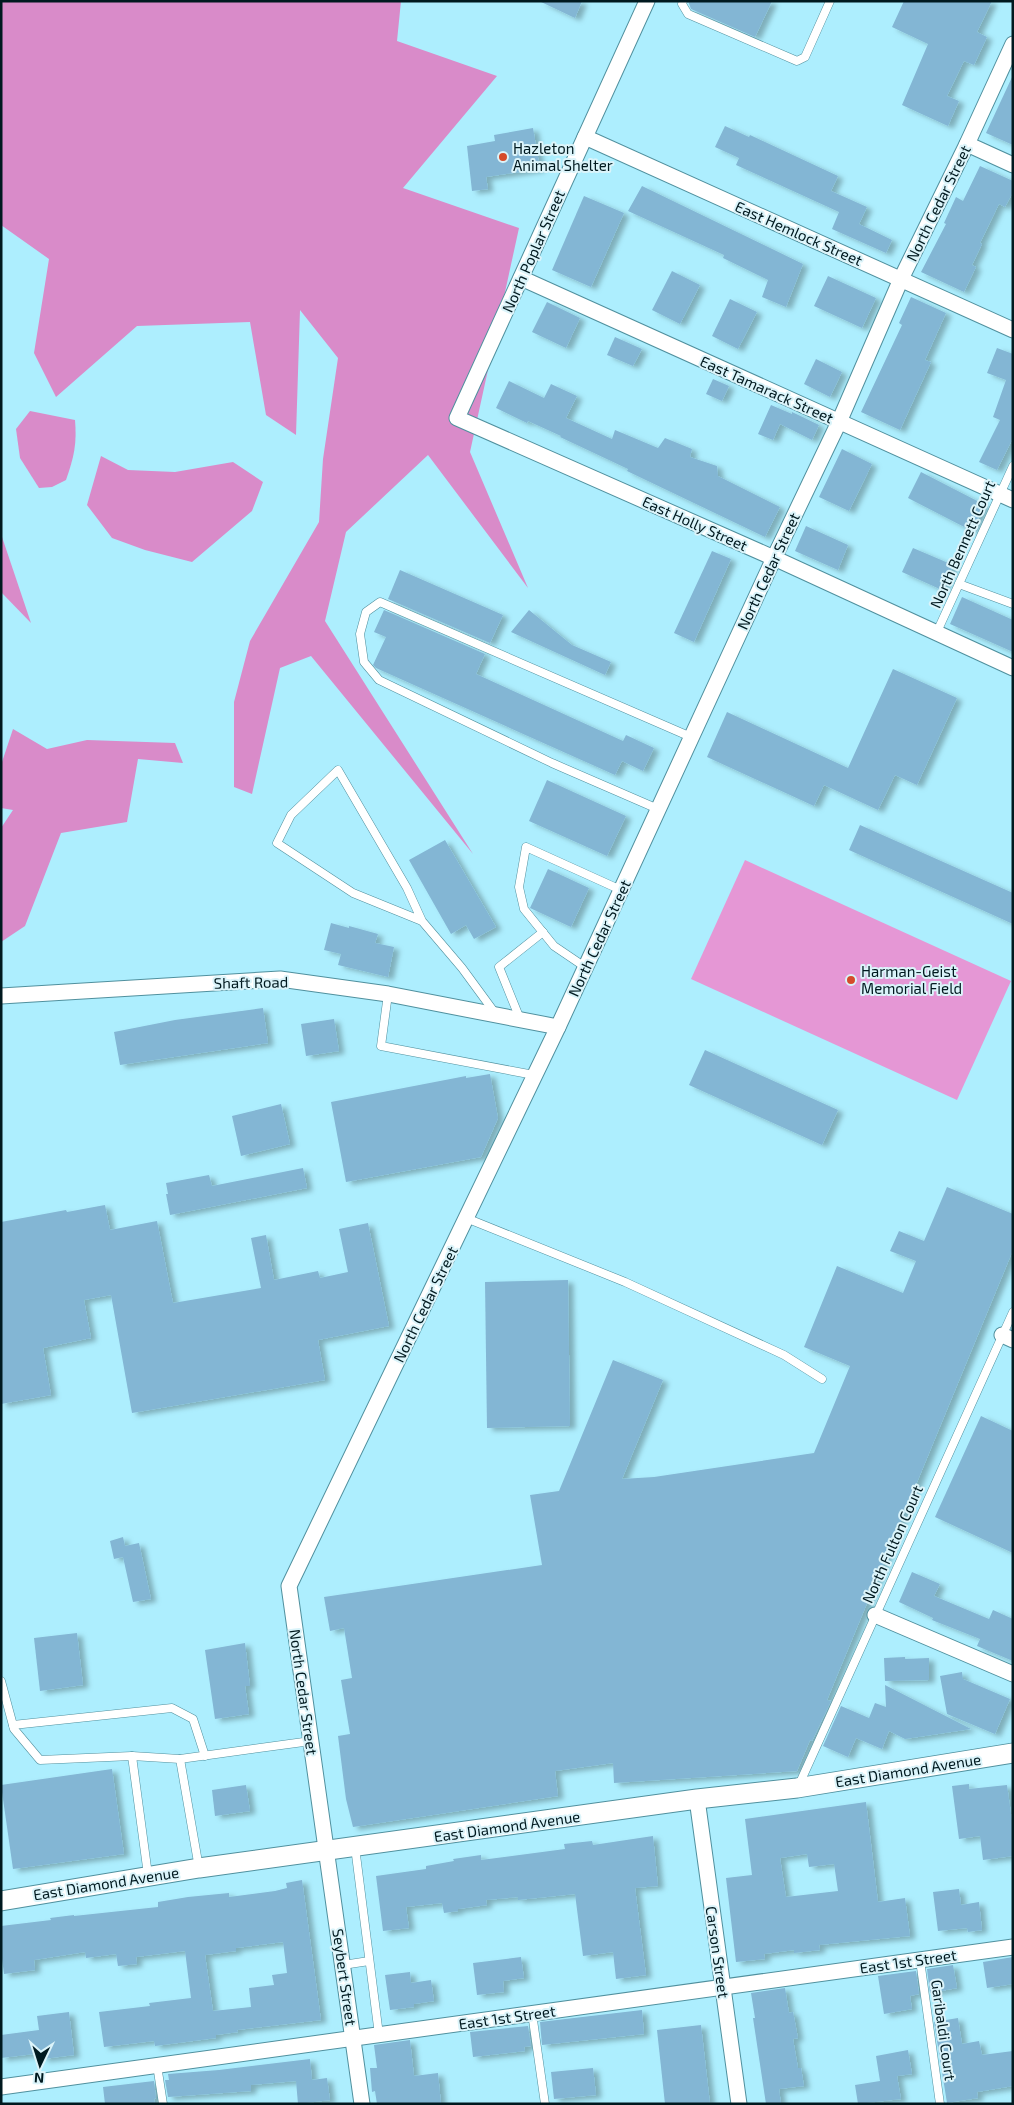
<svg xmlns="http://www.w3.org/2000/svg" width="1014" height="2105" viewBox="0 0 1014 2105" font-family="'Exo 2',sans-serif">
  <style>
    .green { fill: #e597d5 }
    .forest { fill: #d98bc9 }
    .building { fill: #83b6d4; fill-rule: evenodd; filter: url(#shadow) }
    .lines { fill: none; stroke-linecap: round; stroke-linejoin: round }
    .service-casing { stroke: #50909e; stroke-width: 9 }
    .minor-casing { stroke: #50909e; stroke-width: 17 }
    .tertiary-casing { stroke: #50909e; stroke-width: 21 }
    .service { stroke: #fff; stroke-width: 8 }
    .minor { stroke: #fff; stroke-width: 15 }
    .tertiary { stroke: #fff; stroke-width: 19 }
    .poi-dot { fill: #d54b2a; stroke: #dbf4fa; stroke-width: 2 }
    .labels { text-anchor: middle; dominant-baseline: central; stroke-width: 4; stroke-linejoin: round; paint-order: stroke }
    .poi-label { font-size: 15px; fill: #00191f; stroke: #dbf4fa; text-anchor: start }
    .street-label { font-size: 15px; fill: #00191f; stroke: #dbf4fa }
  </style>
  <defs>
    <filter id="shadow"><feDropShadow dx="5.5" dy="3" stdDeviation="2.5" flood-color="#0004"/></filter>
  </defs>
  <rect width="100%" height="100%" fill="#adeefe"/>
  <polygon class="green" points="745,860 1011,981 957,1100 691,979"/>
  <g class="forest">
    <polygon points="1,1 401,1 397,41 497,76 403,188 519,228 470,452 528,588 428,455 346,532 325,621 473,854 311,656 280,668 252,794 234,787 234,702 250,641 319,522 323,459 338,358 300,310 296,435 266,415 250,322 137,326 56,397 34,353 49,259 1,225"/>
    <path d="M 30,411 L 75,420 C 77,444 74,457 66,480 L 52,487 L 39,488 L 20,458 L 16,429 Z"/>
    <polygon points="101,456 128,470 175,472 233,462 263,482 252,511 192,562 145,550 112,538 87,505"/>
    <polygon points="1,534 31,623 1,592"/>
    <polygon points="13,729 47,749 87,740 175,743 183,763 138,759 127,822 61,833 25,926 1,942 1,828 13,810 1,808 1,765"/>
  </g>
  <g class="building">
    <polygon points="539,1 582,1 575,18"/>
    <polygon points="688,1 772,1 755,37 691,9"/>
    <polygon points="904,1 992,1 977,32 987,37 974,65 964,61 947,96 959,101 948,126 902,105 928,44 892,27"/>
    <polygon points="1013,75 1013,145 986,133"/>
    <polygon points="725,126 749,137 750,135 838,176 831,191 867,207 859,224 892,240 886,253 832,229 839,212 736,165 739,158 715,147"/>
    <polygon points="533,128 540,169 486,177 488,189 472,191 467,146 495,141 494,135"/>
    <polygon points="980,166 1013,181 1013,192 1005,207 999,204 980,243 982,244 972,265 976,267 964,292 921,272 946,224 944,223 956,197 963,201"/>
    <polygon points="642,186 803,264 786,307 762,297 768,280 723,258 724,255 628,211"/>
    <polygon points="584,196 624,213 591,287 552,270"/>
    <polygon points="672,271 700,285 680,324 652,310"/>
    <polygon points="828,276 876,298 862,328 814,306"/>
    <polygon points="911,297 946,313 925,360 931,362 900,430 861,412 902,325 899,323"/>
    <polygon points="730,299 757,312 738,349 712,336"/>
    <polygon points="547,302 580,318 566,348 532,332"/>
    <polygon points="615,337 642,349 633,366 607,355"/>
    <polygon points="997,348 1013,354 1013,438 997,470 979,462 1000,420 993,417 1006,380 987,373"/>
    <polygon points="816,359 842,372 830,397 804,384"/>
    <polygon points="713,379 729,386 722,401 706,394"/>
    <polygon points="509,381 544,398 551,384 577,396 566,418 612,439 615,430 658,448 665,438 692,449 690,457 717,466 718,476 780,507 765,537 627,471 628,469 560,437 561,436 528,421 527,423 496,408"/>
    <polygon points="771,405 792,414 792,412 819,425 812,440 780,424 773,440 758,434"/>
    <polygon points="842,449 872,464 849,511 819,497"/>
    <polygon points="921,472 985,505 972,531 908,498"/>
    <polygon points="806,526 848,545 838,570 795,551"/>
    <polygon points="913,548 953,565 942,590 902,572"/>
    <polygon points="712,551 731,559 694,642 674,633"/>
    <polygon points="400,570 503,615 490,643 388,599"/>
    <polygon points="962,597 1013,620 1013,652 950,624"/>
    <polygon points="384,610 485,654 476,674 623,741 626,735 654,748 643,771 622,761 615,775 376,668 373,665 386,637 374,632"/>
    <polygon points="529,610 572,645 611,662 605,675 511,632"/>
    <polygon points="893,669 957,698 917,785 895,775 878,810 824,785 814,806 707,757 727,712 848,768"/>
    <polygon points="547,780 626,816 607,856 529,821"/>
    <polygon points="860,825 1013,893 1013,924 849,850"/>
    <polygon points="445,840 496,927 474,939 466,925 451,934 409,860"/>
    <polygon points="548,869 589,888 571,927 530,908"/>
    <polygon points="331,923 349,928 349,926 378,934 375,943 394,947 388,977 338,965 341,954 324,950"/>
    <polygon points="263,1008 268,1043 120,1065 114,1032 175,1020"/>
    <polygon points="334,1019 339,1051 306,1056 301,1024"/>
    <polygon points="705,1050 838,1110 822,1145 689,1085"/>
    <polygon points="490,1074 498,1118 481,1157 346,1182 331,1102 466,1076 466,1078"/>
    <polygon points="281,1104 290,1144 241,1156 232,1116"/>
    <polygon points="303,1168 307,1188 170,1215 166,1194 168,1194 166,1183 209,1175 212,1186"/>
    <polygon points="947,1187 1013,1214 1013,1250 827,1700 831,1701 812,1741 810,1740 797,1771 614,1783 613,1763 555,1771 558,1796 353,1827 346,1799 338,1736 350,1734 341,1680 352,1678 344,1628 330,1631 324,1597 542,1565 530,1495 559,1491 613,1360 663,1380 622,1479 654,1477 814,1453 850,1366 804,1347 837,1266 903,1293 916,1261 890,1251 899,1231 924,1241"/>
    <polygon points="105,1205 110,1230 157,1221 173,1303 261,1288 251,1238 266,1235 274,1280 318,1271 320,1278 348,1272 339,1229 368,1223 389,1326 318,1340 325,1380 132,1413 111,1295 84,1300 91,1338 43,1348 51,1395 1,1404 1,1222 66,1210 67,1212"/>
    <polygon points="568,1280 570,1426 487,1428 485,1282"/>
    <polygon points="981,1416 1013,1431 1013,1553 935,1517"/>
    <polygon points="123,1537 125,1546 139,1543 151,1599 133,1602 123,1557 114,1559 110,1541"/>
    <polygon points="912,1572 940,1584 934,1596 989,1619 993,1610 1013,1619 1013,1661 977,1646 980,1639 932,1620 933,1618 899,1602"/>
    <polygon points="77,1633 83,1685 40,1691 34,1638"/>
    <polygon points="245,1643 250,1686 245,1686 249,1714 215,1719 205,1650"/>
    <polygon points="905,1657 905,1659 929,1658 929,1680 885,1681 884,1658"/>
    <polygon points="962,1672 963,1679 1010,1699 995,1734 947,1714 940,1676"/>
    <polygon points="885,1685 971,1729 905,1739 889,1731 882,1749 856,1738 848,1757 823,1746 841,1706 869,1718 875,1703 886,1707"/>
    <polygon points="112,1769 124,1854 13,1869 1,1785"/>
    <polygon points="969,1784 969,1789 1007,1785 1013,1828 1013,1856 983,1860 980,1836 959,1839 952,1786"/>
    <polygon points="246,1785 250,1811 215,1816 212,1790"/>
    <path d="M 866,1802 L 878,1902 L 905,1898 L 910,1936 L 819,1945 L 820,1950 L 794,1953 L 794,1950 L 764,1954 L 765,1959 L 736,1962 L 726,1878 L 752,1875 L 745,1819 ZM 807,1854 L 809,1867 L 834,1864 L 838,1891 L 786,1897 L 780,1858 Z"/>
    <polygon points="653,1836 658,1886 635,1888 646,1975 616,1979 613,1952 583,1956 575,1894 518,1900 518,1897 486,1900 487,1905 458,1909 458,1911 444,1913 442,1903 406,1907 409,1928 383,1931 376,1876 426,1869 426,1866 454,1861 453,1859 481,1855 481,1860 565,1849 564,1844 592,1841 593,1845"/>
    <path d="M 302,1880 L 321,2020 L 237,2030 L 238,2032 L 216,2035 L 216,2038 L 155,2046 L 154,2041 L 104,2047 L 99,2012 L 150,2006 L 149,2003 L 191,1998 L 185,1951 L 136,1957 L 137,1964 L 118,1966 L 116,1954 L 86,1958 L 85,1952 L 34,1960 L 35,1970 L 4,1974 L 1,1951 L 1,1926 L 51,1920 L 50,1918 L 74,1915 L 74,1916 L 158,1907 L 158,1902 L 188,1897 L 229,1893 L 229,1897 L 275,1891 L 287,1888 L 286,1883 ZM 283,1942 L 287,1973 L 272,1975 L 274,1985 L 249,1988 L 251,2007 L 213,2011 L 205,1955 L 236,1951 L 236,1948 Z"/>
    <polygon points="959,1889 961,1905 979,1902 982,1930 968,1932 967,1928 938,1931 933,1892"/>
    <polygon points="521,1957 524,1978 503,1981 504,1992 477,1995 473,1963"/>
    <polygon points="1013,1957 1013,1984 987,1988 983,1962"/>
    <polygon points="953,1965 957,1988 930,1993 927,1969"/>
    <polygon points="916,1971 919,1994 910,1996 912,2009 884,2014 878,1976"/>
    <polygon points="410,1972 411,1983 431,1980 434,2001 414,2004 414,2007 390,2010 385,1975"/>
    <polygon points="785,1988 789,2013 793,2012 798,2038 793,2039 798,2068 801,2068 804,2086 779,2089 781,2104 766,2104 753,2018 755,2018 751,1993"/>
    <polygon points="642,2010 644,2034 542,2045 540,2022"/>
    <polygon points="69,2012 74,2055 43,2059 42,2053 1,2058 1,2035 39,2030 37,2016"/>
    <polygon points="958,2018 962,2044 979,2041 982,2055 1013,2051 1013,2086 977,2092 978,2098 947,2103 934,2022"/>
    <polygon points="701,2025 710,2104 665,2104 657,2030"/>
    <polygon points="528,2026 531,2046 524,2047 525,2051 473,2057 470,2032"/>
    <polygon points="410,2040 414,2076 438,2073 441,2104 377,2104 375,2091 372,2092 370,2068 377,2068 374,2045"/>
    <polygon points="908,2050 912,2074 897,2076 901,2099 858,2104 855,2085 880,2081 876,2056"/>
    <polygon points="310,2059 312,2080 327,2078 330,2100 298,2104 296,2081 251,2085 251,2091 168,2097 165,2080 169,2080 168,2074 219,2070"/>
    <polygon points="593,2068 596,2095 554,2099 551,2072"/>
    <polygon points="154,2081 156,2098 154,2099 155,2104 105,2104 103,2087"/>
  </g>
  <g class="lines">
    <g class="service-casing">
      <g id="service">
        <polyline points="683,1 682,4 688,14 797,61 805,57 830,1"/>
        <polyline points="959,584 1013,604"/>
        <polyline points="936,634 1013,466"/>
        <polyline points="658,809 552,763 379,680 364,662 360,634 366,612 380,602 691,737"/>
        <polyline points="422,921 407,888 338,770 291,815 277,843 353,893 422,921 462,968 495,1013"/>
        <polyline points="585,967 554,946 524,909 519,887 526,847 621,890"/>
        <polyline points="388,994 381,1046 534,1075"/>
        <polyline points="520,1019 499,967 543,932"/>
        <polyline points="466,1218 625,1282 784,1355 822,1379"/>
        <polyline points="1,1681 14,1729 40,1760 132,1756 180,1759 311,1741"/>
        <polyline points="13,1725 172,1708 193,1719 205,1756"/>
        <polyline points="132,1756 148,1875"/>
        <polyline points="180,1759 199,1868"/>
        <polyline points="798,1787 1013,1312"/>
        <polyline points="355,1847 379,2035"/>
        <polyline points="920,1960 940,2104"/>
        <polyline points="343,1965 369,1961"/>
        <polyline points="532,2013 545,2104"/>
        <polyline points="157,2065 163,2104"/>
      </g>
    </g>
    <g class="minor-casing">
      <g id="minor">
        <polyline points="647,1 457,418 774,558 1013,668"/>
        <polyline points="585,137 1013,330"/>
        <polyline points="967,144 1013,165"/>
        <polyline points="521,278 1013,500"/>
        <polyline points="1,996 280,979 388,994 558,1027"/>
        <polyline points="1002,1335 1013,1340"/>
        <polyline points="875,1615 1013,1674"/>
        <polyline points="697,1799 739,2104"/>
        <polyline points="1,2087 1013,1947"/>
        <polyline points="362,2104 289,1586 558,1027 774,558 839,422 901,279 967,144 1013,44"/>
      </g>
    </g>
    <g class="tertiary-casing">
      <polyline id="tertiary" points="1,1901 199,1868 697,1799 797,1788 1013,1753"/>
    </g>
    <use href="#service" class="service"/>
    <use href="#minor" class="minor"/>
    <use href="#tertiary" class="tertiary"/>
  </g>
  <g class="poi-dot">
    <circle cx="503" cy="157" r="5"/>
    <circle cx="851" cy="980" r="5"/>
  </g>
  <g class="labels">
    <g class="poi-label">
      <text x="513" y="148">Hazleton<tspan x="513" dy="17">Animal Shelter</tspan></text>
      <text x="861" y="971">Harman-Geist<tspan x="861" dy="17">Memorial Field</tspan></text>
    </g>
    <g class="street-label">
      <text transform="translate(938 203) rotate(-64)">North Cedar Street</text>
      <text transform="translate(799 233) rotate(24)">East Hemlock Street</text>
      <text transform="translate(533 251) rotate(-66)">North Poplar Street</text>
      <text transform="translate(767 389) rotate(24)">East Tamarack Street</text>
      <text transform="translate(695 523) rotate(24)">East Holly Street</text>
      <text transform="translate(962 544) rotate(-66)">North Bennett Court</text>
      <text transform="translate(768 571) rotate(-65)">North Cedar Street</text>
      <text transform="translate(599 938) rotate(-65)">North Cedar Street</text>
      <text transform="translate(251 982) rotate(-1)">Shaft Road</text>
      <text transform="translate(425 1304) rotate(-64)">North Cedar Street</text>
      <text transform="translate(892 1544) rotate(-66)">North Fulton Court</text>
      <text transform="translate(304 1692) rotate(82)">North Cedar Street</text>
      <text transform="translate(908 1770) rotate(-9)">East Diamond Avenue</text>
      <text transform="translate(507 1826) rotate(-8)">East Diamond Avenue</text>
      <text transform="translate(106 1883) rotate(-9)">East Diamond Avenue</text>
      <text transform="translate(718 1952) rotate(82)">Carson Street</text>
      <text transform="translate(908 1961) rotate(-8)">East 1st Street</text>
      <text transform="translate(345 1977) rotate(82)">Seybert Street</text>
      <text transform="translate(507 2017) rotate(-8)">East 1st Street</text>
      <text transform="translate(944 2030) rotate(82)">Garibaldi Court</text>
    </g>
  </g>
  <rect width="1014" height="2105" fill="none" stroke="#00191f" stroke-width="5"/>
  <g transform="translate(40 2065) rotate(184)" stroke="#dbf4fa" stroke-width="4" paint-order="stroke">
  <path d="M0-4L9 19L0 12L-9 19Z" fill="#00191f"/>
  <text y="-8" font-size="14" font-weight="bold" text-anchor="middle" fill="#00191f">N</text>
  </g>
</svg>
